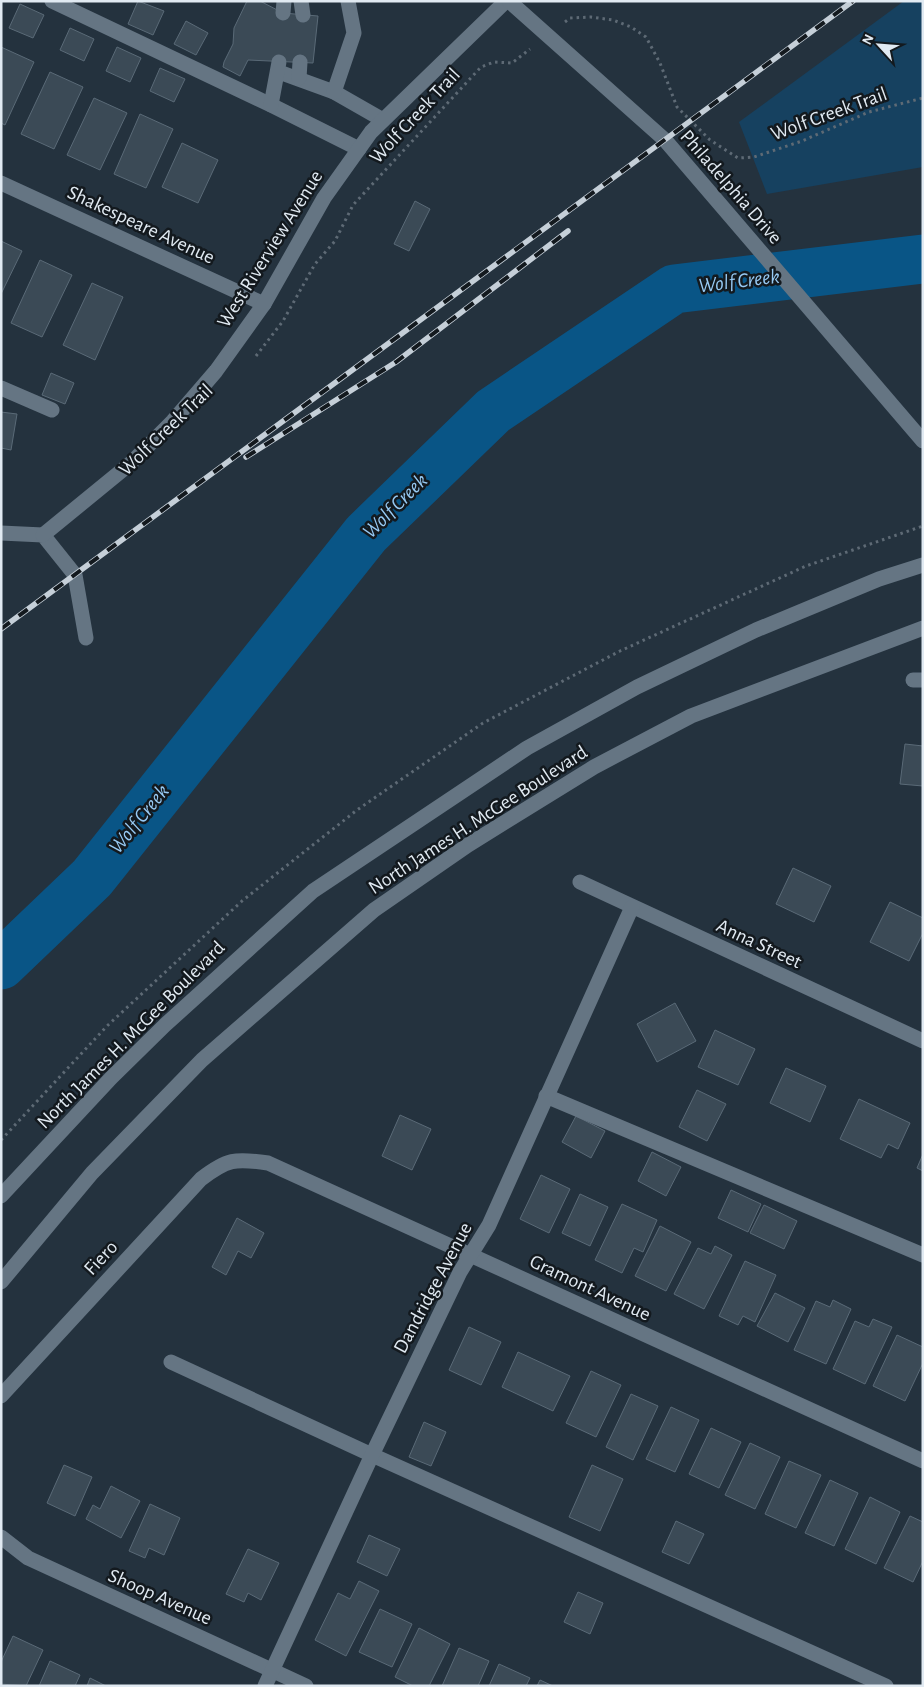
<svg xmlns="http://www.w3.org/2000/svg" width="924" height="1687" viewBox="0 0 924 1687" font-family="'Alegreya Sans',sans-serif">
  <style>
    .green { fill: #164160 }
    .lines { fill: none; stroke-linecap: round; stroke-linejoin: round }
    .river { stroke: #095586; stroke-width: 49 }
    .building { fill: #3b4a56; stroke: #5a6a77 }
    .path { stroke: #5e6a75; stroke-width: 3; stroke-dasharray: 2.5 4; stroke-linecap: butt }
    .lane { stroke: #657583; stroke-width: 15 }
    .street { stroke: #657583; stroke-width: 15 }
    .secondary { stroke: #657583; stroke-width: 15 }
    .rail-casing { stroke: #c5cfd8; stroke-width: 5.5 }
    .rail { stroke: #13191e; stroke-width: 4; stroke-dasharray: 11; stroke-linecap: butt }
    .labels { text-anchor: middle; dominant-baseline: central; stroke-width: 5; stroke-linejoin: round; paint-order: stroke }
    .street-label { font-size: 20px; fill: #e1eaf2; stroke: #13191e }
    .water-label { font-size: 21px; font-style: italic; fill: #97caf4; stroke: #13191e }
  </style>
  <rect width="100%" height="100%" fill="#24323e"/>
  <polygon class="green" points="904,1 923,1 923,167 767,194 739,122"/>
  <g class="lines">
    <polyline class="river" points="1,965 92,878 366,534 493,411 674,289 923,259"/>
  </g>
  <g class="building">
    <polygon points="138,1 164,11 153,35 128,24"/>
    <polygon points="247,1 260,1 283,13 318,16 313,63 248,60 240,76 223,67 224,62 233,44 234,28"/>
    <polygon points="20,4 44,15 33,38 9,28"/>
    <polygon points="186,21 208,33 196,55 174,44"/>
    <polygon points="70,28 94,39 84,61 60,50"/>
    <polygon points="1,47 34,62 5,125 1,123"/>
    <polygon points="117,47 141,58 130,82 106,71"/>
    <polygon points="160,68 185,79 174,102 150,91"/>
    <polygon points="50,72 83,87 54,149 21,134"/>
    <polygon points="94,98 127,113 100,170 67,155"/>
    <polygon points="140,114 173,129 146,188 114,174"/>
    <polygon points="182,143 218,160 198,203 162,187"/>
    <polygon points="415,201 430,209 409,251 394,244"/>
    <polygon points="1,241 22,251 1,294"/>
    <polygon points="40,260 72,275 42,337 11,323"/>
    <polygon points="92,283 123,297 95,360 63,345"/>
    <polygon points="51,373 74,383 65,404 42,395"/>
    <polygon points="1,412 17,414 11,450 1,448"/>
    <polygon points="905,744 923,746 923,786 900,784"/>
    <polygon points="793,868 831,886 814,922 776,904"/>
    <polygon points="890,902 923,918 923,933 909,961 870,942"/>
    <polygon points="675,1003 696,1041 657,1062 637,1024"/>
    <polygon points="715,1030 755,1049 738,1085 698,1067"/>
    <polygon points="786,1068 826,1086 810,1122 770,1103"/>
    <polygon points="697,1090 726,1104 707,1141 679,1127"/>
    <polygon points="859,1099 910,1123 898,1149 888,1144 881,1158 840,1139"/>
    <polygon points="400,1115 431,1129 412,1170 382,1156"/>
    <polygon points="576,1116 605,1131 591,1158 562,1142"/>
    <polygon points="652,1152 681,1167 666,1196 638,1181"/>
    <polygon points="923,1154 923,1171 917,1168"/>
    <polygon points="541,1175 570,1189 549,1233 520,1219"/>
    <polygon points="731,1190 761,1204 748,1232 718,1218"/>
    <polygon points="580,1194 608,1207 590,1246 562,1233"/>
    <polygon points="622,1204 657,1220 643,1252 634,1248 622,1273 595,1260"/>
    <polygon points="764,1205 797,1221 784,1249 750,1233"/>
    <polygon points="237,1218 264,1233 251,1258 238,1251 226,1275 212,1267"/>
    <polygon points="660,1226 691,1242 666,1291 635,1276"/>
    <polygon points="715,1246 732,1255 704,1309 674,1294 698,1248 711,1254"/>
    <polygon points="745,1261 776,1275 755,1322 743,1316 738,1325 719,1316"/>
    <polygon points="775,1293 805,1308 788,1342 757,1326"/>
    <polygon points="833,1300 851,1309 826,1364 794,1350 816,1301 830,1307"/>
    <polygon points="873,1319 892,1327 865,1384 833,1369 855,1321 869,1327"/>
    <polygon points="469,1327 501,1342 481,1385 449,1370"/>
    <polygon points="897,1335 923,1347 923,1363 905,1401 873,1386"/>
    <polygon points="518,1352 570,1376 553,1411 502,1387"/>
    <polygon points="591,1371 621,1385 596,1437 566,1423"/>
    <polygon points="631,1394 658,1406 633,1460 606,1447"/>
    <polygon points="671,1407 699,1420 675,1472 646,1459"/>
    <polygon points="424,1422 446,1432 431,1466 409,1457"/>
    <polygon points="711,1428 741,1442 719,1488 689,1474"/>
    <polygon points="750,1443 780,1457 755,1509 725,1495"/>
    <polygon points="789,1461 821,1475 796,1528 765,1514"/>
    <polygon points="64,1465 92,1477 75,1516 47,1503"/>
    <polygon points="592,1465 623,1479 600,1531 569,1517"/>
    <polygon points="830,1480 858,1493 834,1546 805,1533"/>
    <polygon points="111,1486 140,1501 121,1538 86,1519 93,1505 100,1509"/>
    <polygon points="870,1497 900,1512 876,1564 845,1549"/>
    <polygon points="150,1504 180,1518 164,1555 149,1548 145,1558 129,1551"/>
    <polygon points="910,1516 923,1522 923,1561 913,1582 884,1568"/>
    <polygon points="676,1521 704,1534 689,1564 662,1552"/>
    <polygon points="369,1535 400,1549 387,1576 357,1562"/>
    <polygon points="248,1549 279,1563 261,1600 248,1593 244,1602 226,1594"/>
    <polygon points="359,1581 379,1591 346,1656 315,1640 338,1593 350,1599"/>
    <polygon points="578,1592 603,1603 590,1634 564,1622"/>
    <polygon points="380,1609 412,1624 392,1667 359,1652"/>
    <polygon points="419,1628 450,1644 429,1686 413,1686 395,1677"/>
    <polygon points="13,1636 43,1650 26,1686 1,1684 1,1662"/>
    <polygon points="459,1648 489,1661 478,1686 442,1686"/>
    <polygon points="50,1661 80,1675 75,1686 39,1686"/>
    <polygon points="499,1664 530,1678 526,1686 489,1686"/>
    <polygon points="90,1678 106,1686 87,1686"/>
    <polygon points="540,1680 553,1686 537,1686"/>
  </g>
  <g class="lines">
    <g class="path">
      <polyline points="565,22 570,18 591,17 613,20 631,27 646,37 660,63 677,107 710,140 738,158 754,157 802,141 869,112 923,98"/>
      <polyline points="256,356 283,321 315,264 335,241 353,205 481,67 494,62 512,63 530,49"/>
      <polyline points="1,1140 107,1026 242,901 357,810 483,723 620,651 806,566 923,526"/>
    </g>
    <g class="lane">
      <polyline points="52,1 271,105 359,149"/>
      <polyline points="301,1 303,15"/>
      <polyline points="283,13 284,1"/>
      <polyline points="279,72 334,92 383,120"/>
      <polyline points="299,78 300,62"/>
      <polyline points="334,92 354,33 348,1"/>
      <polyline points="271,105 279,62"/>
      <polyline points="1,388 52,410"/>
      <polyline points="546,1096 923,1255"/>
      <polyline points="171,1362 372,1455 886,1686"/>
    </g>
    <g class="street">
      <polyline points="1,183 264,304"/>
      <polyline points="1,533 43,535 75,575 86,638"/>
      <polyline points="43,535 131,463 173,421 216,371 264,304 324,198 371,132 506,1"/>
      <polyline points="913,680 923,680"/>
      <polyline points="580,882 923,1041"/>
      <path d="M 1,1396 L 201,1179 C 227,1159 235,1158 268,1163 L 923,1461"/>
      <polyline points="1,1537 28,1558 306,1686"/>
      <polyline points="265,1686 372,1455 460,1272 489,1225 632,907"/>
    </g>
    <g class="secondary">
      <polyline points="509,1 665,140 923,441"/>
      <polyline points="1,1196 111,1078 165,1025 313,891 527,748 637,687 756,630 879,579 923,565"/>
      <polyline points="1,1282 92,1173 202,1060 374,910 468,845 594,767 691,716 923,628"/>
    </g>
    <g class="rail-casing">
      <g id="rail">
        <polyline points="246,457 396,362 568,231"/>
        <polyline points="1,629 853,1"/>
      </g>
    </g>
    <use href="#rail" class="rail"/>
  </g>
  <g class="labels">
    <g class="street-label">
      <text transform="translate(829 114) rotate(-20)">Wolf Creek Trail</text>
      <text transform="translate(415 116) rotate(-47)">Wolf Creek Trail</text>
      <text transform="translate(731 187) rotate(49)">Philadelphia Drive</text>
      <text transform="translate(141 225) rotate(25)">Shakespeare Avenue</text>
      <text transform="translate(270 249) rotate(-58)">West Riverview Avenue</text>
      <text transform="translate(166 430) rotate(-44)">Wolf Creek Trail</text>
      <text transform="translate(478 820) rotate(-33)">North James H. McGee Boulevard</text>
      <text transform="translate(759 944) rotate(25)">Anna Street</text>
      <text transform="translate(131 1035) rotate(-45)">North James H. McGee Boulevard</text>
      <text transform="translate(101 1258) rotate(-47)">Fiero</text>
      <text transform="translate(433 1288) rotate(-62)">Dandridge Avenue</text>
      <text transform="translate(590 1288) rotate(25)">Gramont Avenue</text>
      <text transform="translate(160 1597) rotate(24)">Shoop Avenue</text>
    </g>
    <g class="water-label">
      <text transform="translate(739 281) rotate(-7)">Wolf Creek</text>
      <text transform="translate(395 506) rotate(-45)">Wolf Creek</text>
      <text transform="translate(139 819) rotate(-51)">Wolf Creek</text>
    </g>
  </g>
  <rect width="924" height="1687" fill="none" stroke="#e1eaf2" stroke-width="5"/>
  <g transform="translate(879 45) rotate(296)" stroke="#13191e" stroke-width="4" paint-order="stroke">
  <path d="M0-4L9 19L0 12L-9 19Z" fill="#e1eaf2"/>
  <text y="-8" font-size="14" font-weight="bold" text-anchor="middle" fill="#e1eaf2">N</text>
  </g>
</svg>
